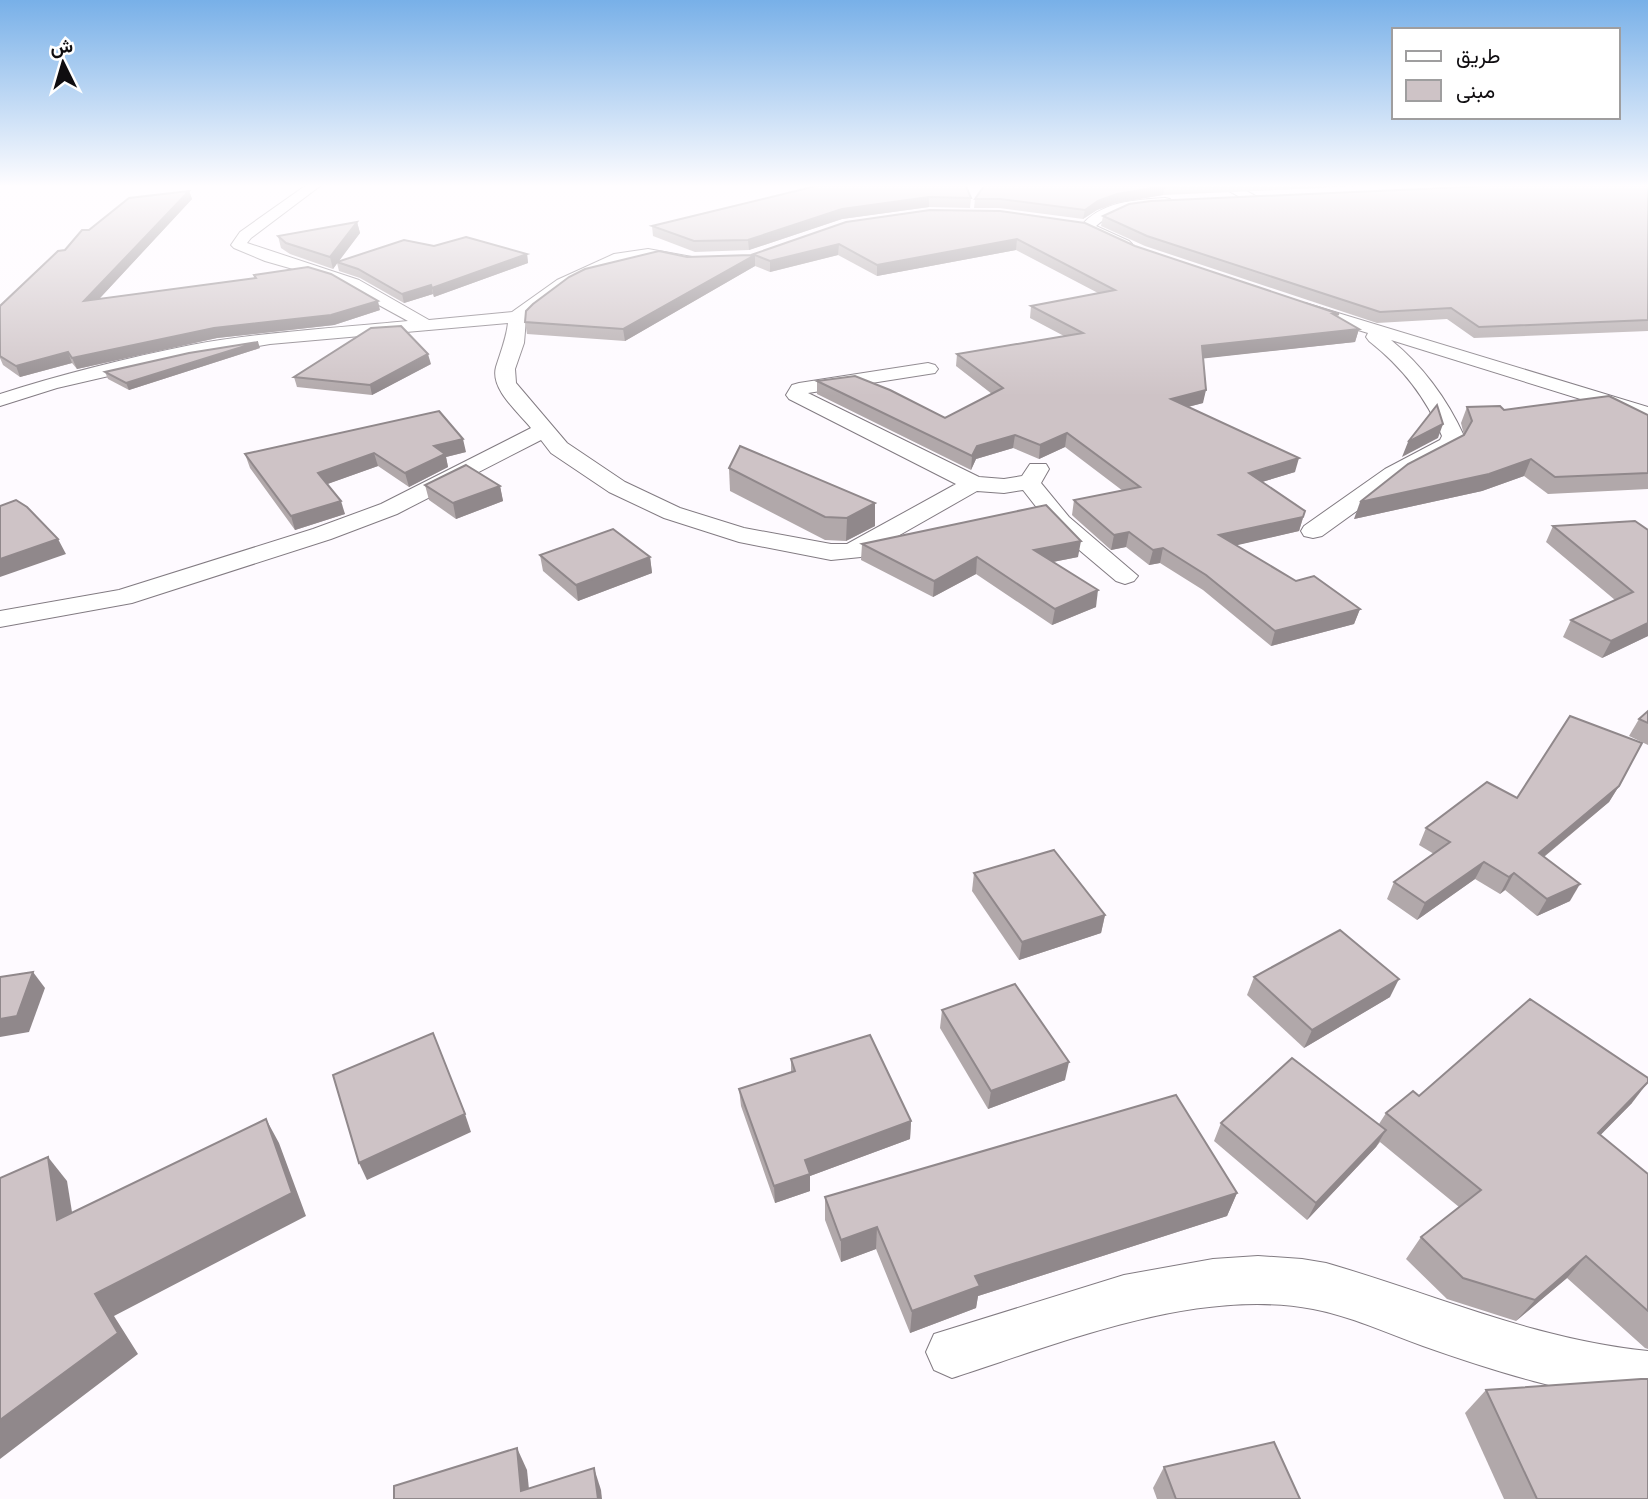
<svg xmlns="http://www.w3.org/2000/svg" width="1648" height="1499" viewBox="0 0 1648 1499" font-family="Raleway,Vazirmatn,sans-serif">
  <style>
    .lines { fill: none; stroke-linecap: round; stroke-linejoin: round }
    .minor-casing { stroke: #827b82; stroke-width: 2 }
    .minor { fill: #fff; fill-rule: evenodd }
    .wall { fill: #b1a8aa }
    .shaded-wall { fill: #90888b }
    .building { fill: #cec3c6; stroke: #90888b; stroke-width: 2 }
  </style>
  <rect width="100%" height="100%" fill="#fefaff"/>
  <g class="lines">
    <g class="minor-casing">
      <g id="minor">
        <path d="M 305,186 L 320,186 L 251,238 L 247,243 L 359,280 L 429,320 L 512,312 L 557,280 L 614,254 L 648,249 L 692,257 L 695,260 C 686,269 652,258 636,260 C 594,267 559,294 526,319 L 524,343 L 515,369 L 516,383 L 567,443 L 625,482 L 680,508 L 744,528 L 831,544 L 847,544 L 956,484 L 789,399 L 786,395 L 792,385 L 799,383 L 928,363 L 935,365 L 938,369 L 935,373 L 808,393 L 979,477 L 1004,479 L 1022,476 L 1030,464 L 1046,464 L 1049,469 L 1041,483 L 1069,517 L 1138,576 L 1134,581 L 1125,584 L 1116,581 L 1052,527 L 1023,490 L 1004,493 L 977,491 L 861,557 L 831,560 L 739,542 L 664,518 L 609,492 L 551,453 L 541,440 L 397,514 L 331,539 L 132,603 L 0,627 L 0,611 L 119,590 L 313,529 L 381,504 L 531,428 C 518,412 490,389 496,367 C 501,351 506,339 508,323 L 270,344 L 191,357 L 57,388 L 0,406 L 0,394 C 62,374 127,358 191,345 C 262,332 336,328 408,321 L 335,281 L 265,261 L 234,248 L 231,245 L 240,232 Z"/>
        <polygon points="1220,186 1237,186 1261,199 1254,203 1249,202"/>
        <path d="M 1165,198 L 1170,199 L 1170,205 C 1143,211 1118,206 1096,226 L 1129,241 L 1132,244 L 1129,247 L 1119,247 L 1080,227 C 1101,201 1134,200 1165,198 Z"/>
        <path d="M 1305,303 L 1648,407 L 1648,420 L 1391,340 C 1423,366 1447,399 1464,436 L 1457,449 L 1401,479 L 1322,536 L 1313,538 L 1304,536 L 1301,531 L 1304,526 L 1385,469 L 1440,440 L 1442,436 C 1426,397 1402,367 1369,341 L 1366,337 L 1368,333 L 1299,312 L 1296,308 L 1299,304 Z"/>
        <path d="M 1258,1256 L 1302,1259 L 1326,1263 C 1434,1294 1535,1340 1648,1351 L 1648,1403 C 1570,1395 1497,1372 1423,1346 C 1387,1333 1350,1316 1313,1309 C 1196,1287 1061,1343 952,1378 L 934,1370 L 926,1352 L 934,1334 L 1124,1275 L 1213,1259 Z"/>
      </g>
    </g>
    <use href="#minor" class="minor"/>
  </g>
  <g class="wall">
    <polygon points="816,186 971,198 970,208 929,207 842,219 749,250 695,252 653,236 652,226"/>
    <polygon points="984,186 1365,186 1163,195 1116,203 1097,210 1083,219 999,208 974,208 975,199"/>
    <polygon points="1648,186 1648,331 1474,338 1447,319 1377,323 1145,246 1101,226 1103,216"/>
    <polygon points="189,191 192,199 99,299 380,310 334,325 217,338 77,369 72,363 20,377 3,365 0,358 0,306 89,230"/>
    <polygon points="357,222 360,233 338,262 434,246 527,254 528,263 434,297 433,294 404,303 360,278 339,271 337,263 333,269 290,254 281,248 278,236"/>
    <polygon points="846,222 1135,246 1339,314 1338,317 1359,329 1355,342 1203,358 1203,403 1188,407 1295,472 1262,482 1305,511 1299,531 1236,545 1296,581 1360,609 1354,624 1271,646 1203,590 1160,563 1149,565 1126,547 1111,550 1074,517 1072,515 1074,500 1123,491 1065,447 1039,459 1013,448 976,459 971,470 817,394 817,381 945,418 992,394 956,366 957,354 1064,336 1030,318 1031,306 1098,293 1016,250 877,276 838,255 770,272 755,266 625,341 527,334 525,322 687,257 751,255"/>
    <polygon points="260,348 129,390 108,379 105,372"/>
    <polygon points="431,364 372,395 297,387 294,377"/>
    <polygon points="1467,407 1504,410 1648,415 1648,489 1548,494 1524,476 1482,491 1354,519 1464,435 1461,423"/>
    <polygon points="466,452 446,457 448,467 409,487 378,466 327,484 345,514 295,530 250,468 245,454"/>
    <polygon points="729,468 875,503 875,526 846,541 825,540 730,491"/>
    <polygon points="425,485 500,486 503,501 456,519 429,500"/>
    <polygon points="1553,526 1648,530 1648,636 1602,658 1563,637 1571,620 1615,600 1546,542"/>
    <polygon points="862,544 1078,557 1053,562 1096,607 1052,625 976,574 933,597 861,560"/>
    <polygon points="540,555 650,557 652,573 578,601 543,571"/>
    <polygon points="1648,711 1648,745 1629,736 1639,719"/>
    <polygon points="1619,786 1609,802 1544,857 1570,901 1537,916 1505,890 1500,894 1475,879 1417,920 1387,899 1394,882 1434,854 1419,845 1426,828 1517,798"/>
    <polygon points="974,873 1105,915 1101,933 1019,960 972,891"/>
    <polygon points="1254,977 1390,997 1304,1048 1247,995"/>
    <polygon points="942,1010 1065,1080 988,1109 940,1028"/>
    <polygon points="791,1059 911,1121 910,1139 810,1176 810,1191 775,1203 741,1106 739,1089 791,1073"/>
    <polygon points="1419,1096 1632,1103 1600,1135 1648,1174 1648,1349 1645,1348 1567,1278 1516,1321 1447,1299 1406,1259 1421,1237 1459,1207 1380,1142 1376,1147 1307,1220 1214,1141 1221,1123 1379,1124 1386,1113"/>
    <polygon points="1237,1193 1227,1216 978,1296 976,1308 910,1333 876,1249 841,1262 825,1220 825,1197"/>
    <polygon points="1486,1390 1648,1499 1504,1499 1465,1413"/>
    <polygon points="1164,1467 1300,1499 1157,1499 1153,1488"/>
  </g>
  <g class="shaded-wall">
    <polygon points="1165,186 1163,195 1116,203 1097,210 1083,219 1085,210 1098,201 1117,194"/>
    <polygon points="189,191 192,199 88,311 84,301"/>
    <polygon points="929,197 929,207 842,219 749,250 748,240 842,209"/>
    <polygon points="357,222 360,233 333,269 330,257"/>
    <polygon points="1017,239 1016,250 877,276 877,265"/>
    <polygon points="839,244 838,255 770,272 770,261"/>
    <polygon points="527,254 528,263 434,297 432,288"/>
    <polygon points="755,255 755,266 625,341 623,329"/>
    <polygon points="431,285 433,294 404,303 402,294"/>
    <polygon points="378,301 380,310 334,325 217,338 77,369 72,358 214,328"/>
    <polygon points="1359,329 1355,342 1199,359 1202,346"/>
    <polygon points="258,342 260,348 129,390 126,383"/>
    <polygon points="68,352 72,363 20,377 16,366"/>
    <polygon points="428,354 431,364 372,395 370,385"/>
    <polygon points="1206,390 1203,403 1168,412 1171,399"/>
    <polygon points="1443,424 1438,438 1402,457 1408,442"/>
    <polygon points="1067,433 1065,447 1039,459 1040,445"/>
    <polygon points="1015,435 1013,448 976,459 971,470 972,456 977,446"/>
    <polygon points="463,439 466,452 446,457 448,467 409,487 405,473 434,446"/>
    <polygon points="374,453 378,466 322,486 318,473"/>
    <polygon points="1299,458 1295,472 1245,487 1249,473"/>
    <polygon points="1531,459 1524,476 1482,491 1354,519 1360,502"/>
    <polygon points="500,486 503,501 456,519 453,503"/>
    <polygon points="341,501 345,514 295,530 291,516"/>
    <polygon points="875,503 875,526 846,541 847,518"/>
    <polygon points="1305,511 1299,531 1216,550 1219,535"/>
    <polygon points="1129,532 1126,547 1111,550 1114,535"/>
    <polygon points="58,539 66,554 0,577 0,559"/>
    <polygon points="1081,541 1078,557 1032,566 1034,550"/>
    <polygon points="1163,548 1160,563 1149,565 1153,550"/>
    <polygon points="650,557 652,573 578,601 576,585"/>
    <polygon points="977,557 976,574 933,597 934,581"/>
    <polygon points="1098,590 1096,607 1052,625 1055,609"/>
    <polygon points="1360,609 1354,624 1271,646 1275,631"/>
    <polygon points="1648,623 1648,636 1602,658 1611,641"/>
    <polygon points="1619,786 1609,802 1529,869 1539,853"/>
    <polygon points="1484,862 1475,879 1417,920 1425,903"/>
    <polygon points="1514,873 1505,890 1500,894 1509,877"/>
    <polygon points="1580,884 1570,901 1537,916 1547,899"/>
    <polygon points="1105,915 1101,933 1019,960 1022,942"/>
    <polygon points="33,972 45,988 29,1032 0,1037 0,1019"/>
    <polygon points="1399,979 1390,997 1304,1048 1312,1030"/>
    <polygon points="1069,1062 1065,1080 988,1109 991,1091"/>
    <polygon points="1648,1082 1632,1103 1580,1156 1598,1133"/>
    <polygon points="465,1114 471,1132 367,1180 359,1163"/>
    <polygon points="266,1119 279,1143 306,1216 114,1316 138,1354 0,1459 0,1420 95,1294"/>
    <polygon points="911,1121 910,1139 810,1176 810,1191 775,1203 774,1186 805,1160"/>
    <polygon points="1386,1130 1376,1147 1307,1220 1316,1203"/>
    <polygon points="48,1157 67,1181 77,1243 57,1220"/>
    <polygon points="1237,1193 1227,1216 978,1296 976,1308 910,1333 912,1311 975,1276"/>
    <polygon points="877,1227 876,1249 841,1262 841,1240"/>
    <polygon points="1586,1256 1567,1278 1516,1321 1535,1300"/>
    <polygon points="517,1448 527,1470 530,1499 521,1491"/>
    <polygon points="594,1468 601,1490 602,1499 598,1499"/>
  </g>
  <g class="building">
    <polygon points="816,186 966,186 971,198 929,197 842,209 748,240 694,241 652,226"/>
    <polygon points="984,186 1176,186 1165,186 1117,194 1098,201 1085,210 1000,199 975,199"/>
    <polygon points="1488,186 1648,186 1648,320 1479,327 1451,308 1380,312 1147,236 1103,216 1129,204 1151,201"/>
    <polygon points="189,191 84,301 256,278 254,275 308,267 331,274 378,301 331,315 214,328 72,358 68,352 16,366 0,356 0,306 58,251 65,250 82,230 89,230 129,198"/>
    <polygon points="930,210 1000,211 1085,223 1135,246 1339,314 1333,314 1359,329 1202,346 1206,390 1171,399 1299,458 1249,473 1305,511 1303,517 1219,535 1296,581 1314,576 1360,609 1275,631 1206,575 1163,548 1153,550 1129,532 1114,535 1077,503 1074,500 1140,487 1067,433 1040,445 1015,435 977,446 972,456 817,381 855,376 890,390 945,418 1003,388 957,354 1083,333 1031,306 1115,290 1017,239 877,265 839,244 770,261 755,255 623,329 525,322 526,311 533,304 569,277 585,269 659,251 687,257 751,255 846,222"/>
    <polygon points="357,222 330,257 286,243 278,236"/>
    <polygon points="466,237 527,254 432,288 431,285 402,294 358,269 337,262 404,240 434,246"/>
    <polygon points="401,326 428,354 370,385 294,377 371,328"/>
    <polygon points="258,342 126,383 105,372 189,353"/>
    <polygon points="1609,396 1648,415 1648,473 1555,477 1531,459 1489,474 1360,502 1408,464 1464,435 1472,421 1467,407 1500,406 1504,410"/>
    <polygon points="1437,405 1443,424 1408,442"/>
    <polygon points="439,411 463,439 434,446 445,454 405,473 374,453 318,473 341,501 291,516 245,454"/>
    <polygon points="740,446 875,503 847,518 825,517 729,468"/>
    <polygon points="466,465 500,486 453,503 425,485"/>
    <polygon points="16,500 27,507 58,539 0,559 0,506"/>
    <polygon points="1046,505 1081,541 1034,550 1098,590 1055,609 977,557 934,581 862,544"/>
    <polygon points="1635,521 1648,530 1648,623 1611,641 1571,620 1633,592 1553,526"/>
    <polygon points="613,529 650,557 576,585 540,555"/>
    <polygon points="1648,711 1648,723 1639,719"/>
    <polygon points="1570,716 1642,743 1619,786 1539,853 1580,884 1547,899 1514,873 1509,877 1484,862 1425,903 1394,882 1450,842 1426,828 1487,782 1517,798"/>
    <polygon points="1054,850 1105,915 1022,942 974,873"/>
    <polygon points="1340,930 1399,979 1312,1030 1254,977"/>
    <polygon points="33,972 17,1016 0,1019 0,977"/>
    <polygon points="1015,984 1069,1062 991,1091 942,1010"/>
    <polygon points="1530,999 1648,1078 1648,1082 1598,1133 1648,1174 1648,1311 1586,1256 1535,1300 1463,1278 1421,1237 1481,1190 1386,1113 1413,1091 1419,1096"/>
    <polygon points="433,1033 465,1114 359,1163 333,1075"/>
    <polygon points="870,1035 911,1121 805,1160 810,1174 774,1186 739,1089 795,1071 791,1059"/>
    <polygon points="1292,1058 1386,1130 1316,1203 1221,1123"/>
    <polygon points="1176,1095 1237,1193 975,1276 980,1286 912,1311 877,1227 841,1240 825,1197"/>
    <polygon points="266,1119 292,1193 95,1294 118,1333 0,1420 0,1178 48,1157 57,1220"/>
    <polygon points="1641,1379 1648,1379 1648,1499 1537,1499 1486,1390"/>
    <polygon points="1274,1442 1300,1499 1176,1499 1164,1467"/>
    <polygon points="517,1448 521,1491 594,1468 598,1499 394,1499 394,1486"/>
  </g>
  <linearGradient id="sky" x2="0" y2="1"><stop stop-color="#78b0e8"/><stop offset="0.47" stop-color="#fffdff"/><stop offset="1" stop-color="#fffdff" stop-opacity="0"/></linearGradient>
  <rect width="1648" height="396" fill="url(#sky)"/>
  <rect x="1392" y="28" width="228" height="91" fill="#ffffff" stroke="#9f9e9f" stroke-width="2"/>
  <rect x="1406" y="51" width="35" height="10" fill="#ffffff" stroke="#9f9e9f" stroke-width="2"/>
  <text x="1456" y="63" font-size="21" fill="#0f0d10">طريق</text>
  <rect x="1406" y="80" width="35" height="21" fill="#cec3c6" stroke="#9f9e9f" stroke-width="2"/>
  <text x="1456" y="98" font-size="21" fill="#0f0d10">مبنى</text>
  <g transform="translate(63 63) rotate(355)" stroke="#ffffff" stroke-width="5" paint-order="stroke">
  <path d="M0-5L12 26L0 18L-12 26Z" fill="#0f0d10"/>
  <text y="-10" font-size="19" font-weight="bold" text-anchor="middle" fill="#0f0d10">ش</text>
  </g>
</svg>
